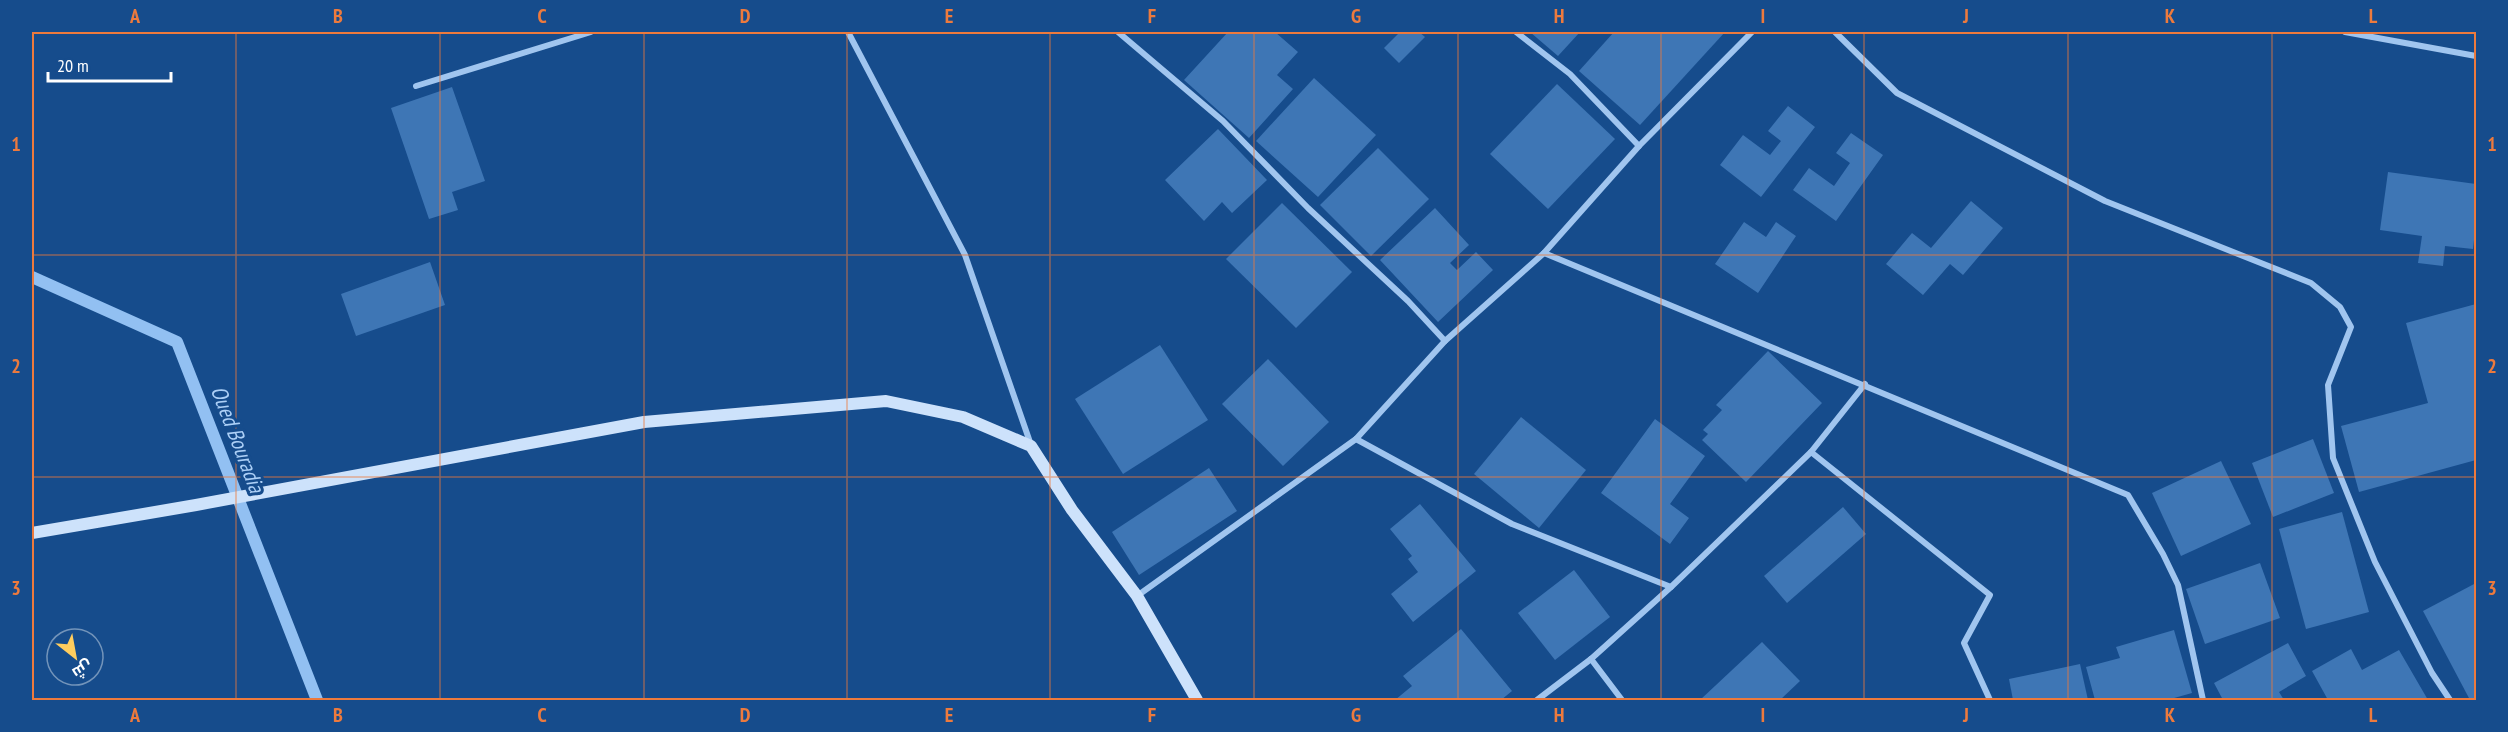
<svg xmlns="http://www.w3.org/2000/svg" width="2508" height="732" viewBox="0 0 2508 732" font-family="'PT Sans Narrow',Cairo,sans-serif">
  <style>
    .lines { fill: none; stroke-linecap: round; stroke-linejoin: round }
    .stream { stroke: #92c0f2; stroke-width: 12 }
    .building { fill: #3e76b5 }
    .street { stroke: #a0c5ef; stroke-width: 6 }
    .secondary { stroke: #cde2fb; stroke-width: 12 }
    .grid { fill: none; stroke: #ed7a3d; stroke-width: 1.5; stroke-opacity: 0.55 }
    .labels { text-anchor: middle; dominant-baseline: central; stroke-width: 6; stroke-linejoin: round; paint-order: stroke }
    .water-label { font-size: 22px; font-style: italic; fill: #accff6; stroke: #164c8c }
    .neatline { fill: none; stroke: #ed7a3d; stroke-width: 2 }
    .grid-label { font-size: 20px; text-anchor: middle; font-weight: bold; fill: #ed7a3d }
  </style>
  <rect width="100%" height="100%" fill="#164c8c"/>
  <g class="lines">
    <polyline class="stream" points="32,277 177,342 317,700"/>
  </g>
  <g class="building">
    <polygon points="1228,32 1275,32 1298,52 1277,75 1293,89 1249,138 1184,80"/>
    <polygon points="1400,32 1419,32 1425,37 1399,63 1384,48"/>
    <polygon points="1530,32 1580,32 1558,56"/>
    <polygon points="1614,32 1725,32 1640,125 1579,71"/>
    <polygon points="1314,78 1376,135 1318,197 1256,141"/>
    <polygon points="1557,84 1615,139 1548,209 1490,154"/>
    <polygon points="452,87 485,181 452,192 458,210 429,219 391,108"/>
    <polygon points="1788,106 1815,127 1761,197 1720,165 1743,135 1770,155 1781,141 1768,131"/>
    <polygon points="1218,129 1267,180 1232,213 1222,202 1204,221 1165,180"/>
    <polygon points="1851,133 1883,155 1836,221 1793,190 1809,168 1834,186 1850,163 1836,153"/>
    <polygon points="1378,148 1429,199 1371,256 1320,205"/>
    <polygon points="2388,172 2476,184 2476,222 2473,249 2445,246 2443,266 2418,263 2422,236 2380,230"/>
    <polygon points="1971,201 2003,228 1963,275 1950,264 1923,295 1886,264 1912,233 1931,248"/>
    <polygon points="1282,203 1352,272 1296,328 1226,259"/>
    <polygon points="1435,208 1469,245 1450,263 1457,270 1476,252 1493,270 1438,322 1380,260"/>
    <polygon points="1744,222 1766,237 1776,222 1796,236 1758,293 1715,264"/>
    <polygon points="430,262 445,305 356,336 341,294"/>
    <polygon points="2476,304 2476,460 2359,492 2341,426 2428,403 2406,323"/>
    <polygon points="1160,345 1208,420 1123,474 1075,399"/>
    <polygon points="1768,351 1822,403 1746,482 1702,440 1708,434 1703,430 1722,410 1716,405"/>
    <polygon points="1268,359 1329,422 1283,466 1222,404"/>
    <polygon points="1521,417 1586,470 1539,528 1474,474"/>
    <polygon points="1655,419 1705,456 1670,504 1689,518 1670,544 1601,493"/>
    <polygon points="2313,439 2334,493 2273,517 2252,463"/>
    <polygon points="2221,461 2251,524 2181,556 2152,493"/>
    <polygon points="1209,468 1237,511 1139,575 1112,532"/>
    <polygon points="1420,504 1476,571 1413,622 1391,594 1418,572 1408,559 1412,556 1390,529"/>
    <polygon points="1843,507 1866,534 1787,603 1764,576"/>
    <polygon points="2342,512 2369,612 2306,629 2279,529"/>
    <polygon points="2260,563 2280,618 2205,644 2186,589"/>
    <polygon points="1574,570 1610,617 1555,660 1518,613"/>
    <polygon points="2476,583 2476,697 2470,700 2423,611"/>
    <polygon points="1461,629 1512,691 1501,700 1395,700 1412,686 1403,676"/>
    <polygon points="2174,630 2192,693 2167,700 2095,700 2086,667 2120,658 2116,647"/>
    <polygon points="1762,642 1800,681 1780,700 1700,700"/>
    <polygon points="2288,643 2306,676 2279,692 2284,700 2223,700 2214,683"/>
    <polygon points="2351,649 2362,670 2399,650 2428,700 2328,700 2312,671"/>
    <polygon points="2080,664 2088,700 2013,700 2009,679"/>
  </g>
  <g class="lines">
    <g class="street">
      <polyline points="848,32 965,255 1031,445"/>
      <polyline points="1118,32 1223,121 1308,208 1408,301 1445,341"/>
      <polyline points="1516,32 1570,74 1639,146"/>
      <polyline points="1835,32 1897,93 2105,201 2311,283 2340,307 2351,327 2328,385 2333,458 2375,562 2432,673 2450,700"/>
      <polyline points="2345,32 2476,56"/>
      <polyline points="416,86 591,32"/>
      <polyline points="1544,253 2128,495 2163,554 2178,585 2203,700"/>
      <polyline points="1356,439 1512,524 1671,587"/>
      <polyline points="1811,452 1990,595 1964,643 1990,700"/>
      <polyline points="1137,596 1356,439 1445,341 1544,253 1639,146 1752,32"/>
      <polyline points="1591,659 1622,700"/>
      <polyline points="1537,700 1591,659 1671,587 1811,452 1865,384"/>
    </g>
    <polyline class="secondary" points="32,533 196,505 644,422 886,401 963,417 1031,446 1072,510 1137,596 1197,700"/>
  </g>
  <path class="grid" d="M 236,32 L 236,700M 440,32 L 440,700M 644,32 L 644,700M 847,32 L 847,700M 1050,32 L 1050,700M 1254,32 L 1254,700M 1458,32 L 1458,700M 1661,32 L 1661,700M 1864,32 L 1864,700M 2068,32 L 2068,700M 2272,32 L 2272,700M 32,255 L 2476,255M 32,477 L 2476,477"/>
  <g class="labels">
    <g class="water-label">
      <text transform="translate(238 439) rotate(69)">Oued Bouradia</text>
    </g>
  </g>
  <rect width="2508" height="732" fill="none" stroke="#164c8c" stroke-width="66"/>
  <g transform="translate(75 657) rotate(149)"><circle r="28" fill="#164c8c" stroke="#7394ba" stroke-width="1.5"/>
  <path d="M0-4.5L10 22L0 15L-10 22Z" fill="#ffcd5e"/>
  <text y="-9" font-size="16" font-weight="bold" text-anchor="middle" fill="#ffffff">ش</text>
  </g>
  <path d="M48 72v9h123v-9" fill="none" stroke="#ffffff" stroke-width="3"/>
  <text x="57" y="72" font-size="18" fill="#ffffff" stroke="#164c8c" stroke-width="4.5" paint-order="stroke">20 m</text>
  <rect x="33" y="33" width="2442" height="666" class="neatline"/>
  <g class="grid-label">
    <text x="135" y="23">A</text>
    <text x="338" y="23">B</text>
    <text x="542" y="23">C</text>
    <text x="745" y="23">D</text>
    <text x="949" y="23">E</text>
    <text x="1152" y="23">F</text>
    <text x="1356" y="23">G</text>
    <text x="1559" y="23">H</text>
    <text x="1763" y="23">I</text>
    <text x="1966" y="23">J</text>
    <text x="2170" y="23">K</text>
    <text x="2373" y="23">L</text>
    <text x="16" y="151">1</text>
    <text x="2492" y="151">1</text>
    <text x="16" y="373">2</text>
    <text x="2492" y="373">2</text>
    <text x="16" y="595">3</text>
    <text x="2492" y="595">3</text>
    <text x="135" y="722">A</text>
    <text x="338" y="722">B</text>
    <text x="542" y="722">C</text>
    <text x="745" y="722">D</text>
    <text x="949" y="722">E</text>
    <text x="1152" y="722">F</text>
    <text x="1356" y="722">G</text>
    <text x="1559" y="722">H</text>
    <text x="1763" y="722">I</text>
    <text x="1966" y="722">J</text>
    <text x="2170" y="722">K</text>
    <text x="2373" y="722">L</text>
  </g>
</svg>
